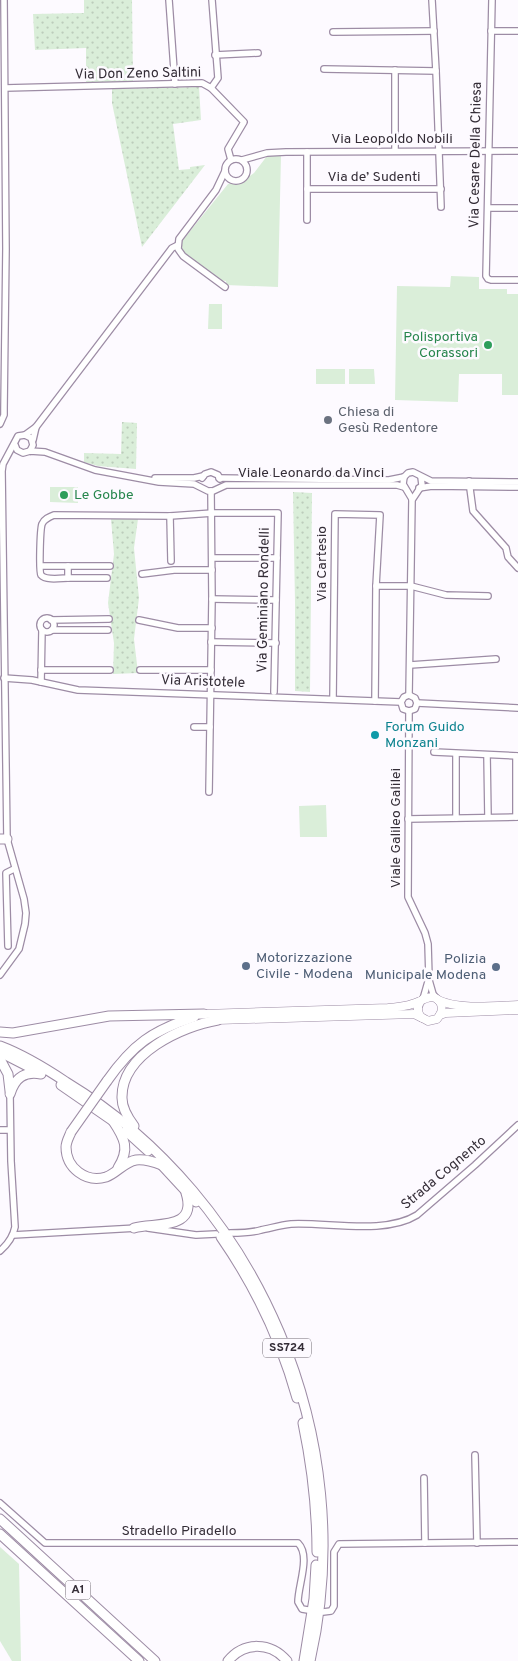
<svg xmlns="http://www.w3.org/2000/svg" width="518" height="1661" viewBox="0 0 518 1661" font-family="Overpass,sans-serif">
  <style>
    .grass { fill: url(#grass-dots) }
    .garden { fill: #daeed9 }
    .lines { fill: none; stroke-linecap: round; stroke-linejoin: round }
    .minor-casing { stroke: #9d8ca5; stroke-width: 8 }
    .major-casing { stroke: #9d8ca5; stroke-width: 9 }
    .highway-casing { stroke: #9d8ca5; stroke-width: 11 }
    .minor { stroke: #fff; stroke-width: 5.5 }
    .major { stroke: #fff; stroke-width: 8 }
    .highway { stroke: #fff; stroke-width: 9 }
    .highway-bridge-casing { stroke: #9d8ca5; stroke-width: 11; stroke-linecap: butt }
    .highway-bridge { stroke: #fff; stroke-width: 9 }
    .leisure-dot { fill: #2e9e5b; stroke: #fdfaff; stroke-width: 2 }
    .worship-dot { fill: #6b7280; stroke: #fdfaff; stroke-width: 2 }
    .culture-dot { fill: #0f9aa8; stroke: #fdfaff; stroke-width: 2 }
    .service-dot { fill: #5c6f8a; stroke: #fdfaff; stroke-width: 2 }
    .labels { text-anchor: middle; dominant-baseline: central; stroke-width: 5; stroke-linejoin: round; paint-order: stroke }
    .shield { fill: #fdfaff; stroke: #706a73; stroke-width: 1 }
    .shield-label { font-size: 12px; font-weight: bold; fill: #342d37 }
    .street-label { font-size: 14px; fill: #342d37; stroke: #fdfaff }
    .leisure-label { font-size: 14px; fill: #27864d; stroke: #fdfaff; text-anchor: end }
    .worship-label { font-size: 14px; fill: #5b616d; stroke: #fdfaff; text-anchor: start }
    .culture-label { font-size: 14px; fill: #0d838f; stroke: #fdfaff; text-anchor: start }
    .service-label { font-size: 14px; fill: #4e5e75; stroke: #fdfaff; text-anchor: start }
  </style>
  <defs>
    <pattern id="grass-dots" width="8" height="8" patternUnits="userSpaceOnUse" patternTransform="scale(1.25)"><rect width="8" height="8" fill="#daeed9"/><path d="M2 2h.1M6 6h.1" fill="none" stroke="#bcccbb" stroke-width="1.8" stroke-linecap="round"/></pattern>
  </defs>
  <rect width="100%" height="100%" fill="#fdfaff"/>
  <g class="grass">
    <polygon points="84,0 132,0 133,83 86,84 86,48 35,50 33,14 84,13"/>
    <polygon points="199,87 201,120 173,124 179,170 190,169 190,167 205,165 142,247 112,103 112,89"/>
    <polygon points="122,422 137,423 136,469 98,466 84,462 84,453 121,454"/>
    <polygon points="293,492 312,493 310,692 295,691 295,602"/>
    <polygon points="111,519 138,519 134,548 139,598 134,639 138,673 113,674 114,643 108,603 114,554"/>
  </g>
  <g class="garden">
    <polygon points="281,155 278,287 226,285 226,281 218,280 186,255 181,248 182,241 228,184 247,178 254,173 267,156"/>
    <polygon points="451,276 479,277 479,289 507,289 507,294 518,294 518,395 502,395 502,374 459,374 458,402 395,400 397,286 450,287"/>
    <polygon points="209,304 222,304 222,329 208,329"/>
    <rect x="316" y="369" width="29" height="15"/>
    <polygon points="349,369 374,369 375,384 349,384"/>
    <polygon points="50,487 78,487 78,503 50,502"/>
    <polygon points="326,805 327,837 300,837 299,806"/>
    <polygon points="0,1547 19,1564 21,1661 12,1661 0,1641"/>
  </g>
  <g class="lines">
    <g class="minor-casing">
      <g id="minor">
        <polyline points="169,0 175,84"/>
        <polyline points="432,0 436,71 441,207"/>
        <polyline points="492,0 486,276 488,279 491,280 518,280"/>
        <polyline points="491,31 518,31"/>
        <polyline points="333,32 434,31"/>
        <polyline points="215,55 258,53"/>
        <polyline points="324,69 436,71"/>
        <polyline points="395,70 395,151"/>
        <polyline points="5,88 202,83 211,88 218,78 212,0"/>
        <polyline points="211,88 244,122 228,149 231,160"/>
        <circle cx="236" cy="170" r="11"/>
        <polyline points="242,160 267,153 286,152 518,151"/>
        <polyline points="307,189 441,189"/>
        <polyline points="488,208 518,208"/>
        <polyline points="307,220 307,152"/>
        <polyline points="225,287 183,256 178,249 179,239 216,190 225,171"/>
        <polyline points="0,424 4,415 4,408 6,249 4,0"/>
        <polyline points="36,427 172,248 178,245"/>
        <polyline points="25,435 36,427 33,440"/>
        <polyline points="15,445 17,450 23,453 30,451 45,452 95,470 159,482 194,484 208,491 213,491 226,485 397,485 404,487"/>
        <polyline points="404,477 403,484 412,499"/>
        <polyline points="155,478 194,478 203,476"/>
        <polyline points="202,478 205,474 211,472 218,475 220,479"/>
        <polyline points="219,478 389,480 404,477 408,473 413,472 431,481 518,482"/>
        <polyline points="469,481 473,511 506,548 508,557 518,568"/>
        <polyline points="419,488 432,486 518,487"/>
        <polyline points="170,516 171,561"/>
        <polyline points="212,558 277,558"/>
        <path d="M 40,566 L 68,566 L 68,578 C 62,578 46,581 41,575 C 39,572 40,530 42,524 C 44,519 49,517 54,515 L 170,516 L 213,513 L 278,513 L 274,692"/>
        <polyline points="68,566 110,566"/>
        <polyline points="142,574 174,570 212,570"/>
        <polyline points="68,578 107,578"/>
        <polyline points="376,586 411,586 446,595 488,596"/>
        <polyline points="212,599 276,600"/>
        <circle cx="47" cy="625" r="7"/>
        <polyline points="51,620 109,619"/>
        <polyline points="139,620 178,628 212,628"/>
        <polyline points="52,630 108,630"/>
        <polyline points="211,642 276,643"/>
        <polyline points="410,665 496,659"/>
        <polyline points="41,670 110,670"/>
        <polyline points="140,670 211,670"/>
        <polyline points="4,678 32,680 78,690 401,702"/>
        <polyline points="41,682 42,630"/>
        <polyline points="409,695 412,500 422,485 421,477"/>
        <polyline points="333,699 335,514 380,515 376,586 375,701"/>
        <polyline points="417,703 518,708"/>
        <polyline points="409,711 408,897 425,933 428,944 429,978 423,999"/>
        <polyline points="409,711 403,709 401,702 404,697 409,695"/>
        <polyline points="409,711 415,709 417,703 415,698 409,695"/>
        <polyline points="194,727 210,727"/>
        <polyline points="434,752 518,756"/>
        <polyline points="456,754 456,818"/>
        <polyline points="487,755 488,817"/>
        <polyline points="209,792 212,599 211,491"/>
        <polyline points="516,817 516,756"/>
        <polyline points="408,819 518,817"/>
        <polyline points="8,946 6,873 14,869"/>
        <polyline points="0,975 19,949 25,924 26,913 24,899 7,839 2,471 3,464 18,436 25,435 31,438 33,445 30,451"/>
        <polyline points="429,980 433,994 437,999"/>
        <polyline points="0,1130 10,1130"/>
        <polyline points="148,1228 196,1235 216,1234"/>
        <path d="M 230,1233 C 241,1233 251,1233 261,1230 C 271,1228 281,1225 291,1224 C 328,1222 385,1235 417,1215 L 475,1165 L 518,1125"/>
        <polyline points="13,1235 137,1228"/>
        <path d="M 0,1251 C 8,1244 13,1237 15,1227 L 11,1161 L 10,1094"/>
        <polyline points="475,1455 477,1543"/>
        <polyline points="424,1478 425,1543"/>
        <path d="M 0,1503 L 45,1543 L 298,1543 C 311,1556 298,1585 298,1602 L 302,1609 L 308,1610"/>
        <polyline points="323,1612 331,1611 334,1606 334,1552 339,1544 518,1542"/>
      </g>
    </g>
    <g class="major-casing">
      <g id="major">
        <path d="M 438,1000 C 460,1010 494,1006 518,1005"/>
        <path d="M 204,1014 L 388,1008 C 396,1007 404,1007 412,1004 C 421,1002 434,990 441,1004 C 443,1010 441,1014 437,1019 L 428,1021 L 421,1017 C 416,1010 417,1004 423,999"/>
        <polyline points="440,1015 446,1013 518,1010"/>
        <polyline points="218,1020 414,1014 422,1018"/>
      </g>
    </g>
    <g class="highway-casing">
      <g id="highway">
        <polyline points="0,839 7,839"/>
        <polyline points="0,1032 13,1033 109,1016 204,1014"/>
        <path d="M 0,1046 C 24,1055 45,1068 66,1082 C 259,1199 361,1440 310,1661"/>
        <polyline points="0,1052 41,1073"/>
        <polyline points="0,1059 8,1074 10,1091"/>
        <path d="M 107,1081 C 133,1044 152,1031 194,1017"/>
        <polyline points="61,1085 116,1123"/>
        <path d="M 10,1094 C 15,1078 24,1071 41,1074"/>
        <path d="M 113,1121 C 125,1139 130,1149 118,1168"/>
        <path d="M 134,1126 C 128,1118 122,1108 122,1098 C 121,1054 182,1026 218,1020"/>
        <polyline points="126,1131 148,1151"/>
        <path d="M 71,1132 C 69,1137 66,1142 66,1147 C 66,1168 86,1183 106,1177 C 117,1173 124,1162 136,1160 C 146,1159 154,1162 162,1165"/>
        <polyline points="159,1162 196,1202"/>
        <path d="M 134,1228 C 155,1222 198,1231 186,1193"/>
        <path d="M 221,1237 C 255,1286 281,1341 297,1398"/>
        <path d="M 303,1423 C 312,1466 317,1508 317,1552"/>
        <polyline points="0,1519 155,1661"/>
        <polyline points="0,1534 139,1661"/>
        <path d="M 228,1661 C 244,1641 271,1642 287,1661"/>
        <polyline points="304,1661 314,1599 316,1565"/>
      </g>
    </g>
    <use href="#minor" class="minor"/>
    <use href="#major" class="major"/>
    <use href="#highway" class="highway"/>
    <g class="highway-bridge-casing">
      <polyline id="highway-bridge" points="71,1132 107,1081"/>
    </g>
    <use href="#highway-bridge" class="highway-bridge"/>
  </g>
  <g class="leisure-dot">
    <circle cx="488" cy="345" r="5"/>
    <circle cx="64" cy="495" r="5"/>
  </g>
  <circle class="worship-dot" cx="328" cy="420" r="5"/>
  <circle class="culture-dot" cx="375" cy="735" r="5"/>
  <g class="service-dot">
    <circle cx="246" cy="966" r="5"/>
    <circle cx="496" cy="967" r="5"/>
  </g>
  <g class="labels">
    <g class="shield">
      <rect x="263" y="1338.5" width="48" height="19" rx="4"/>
      <rect x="65.5" y="1580.5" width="25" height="19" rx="4"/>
    </g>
    <g class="shield-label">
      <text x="287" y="1348">SS724</text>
      <text x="78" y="1590">A1</text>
    </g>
    <g class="street-label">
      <text transform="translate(138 74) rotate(-1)">Via Don Zeno Saltini</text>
      <text x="392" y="139">Via Leopoldo Nobili</text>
      <text transform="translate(476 155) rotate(-89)">Via Cesare Della Chiesa</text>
      <text x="374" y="177">Via de’ Sudenti</text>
      <text x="311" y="473">Viale Leonardo da Vinci</text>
      <text transform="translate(322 564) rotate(-90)">Via Cartesio</text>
      <text transform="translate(264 600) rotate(-89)">Via Geminiano Rondelli</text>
      <text transform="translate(203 682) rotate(2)">Via Aristotele</text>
      <text transform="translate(396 828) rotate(-90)">Viale Galileo Galilei</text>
      <text transform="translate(444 1173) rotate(-40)">Strada Cognento</text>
      <text x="179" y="1531">Stradello Piradello</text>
    </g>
    <g class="leisure-label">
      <text x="478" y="337">Polisportiva<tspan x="478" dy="16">Corassori</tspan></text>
      <text x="74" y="495" text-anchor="start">Le Gobbe</text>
    </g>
    <g class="worship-label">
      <text x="338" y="412">Chiesa di<tspan x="338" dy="16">Gesù Redentore</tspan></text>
    </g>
    <g class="culture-label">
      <text x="385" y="727">Forum Guido<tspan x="385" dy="16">Monzani</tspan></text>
    </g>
    <g class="service-label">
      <text x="256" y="958">Motorizzazione<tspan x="256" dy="16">Civile - Modena</tspan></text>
      <text x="486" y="959" text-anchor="end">Polizia<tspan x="486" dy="16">Municipale Modena</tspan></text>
    </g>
  </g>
</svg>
